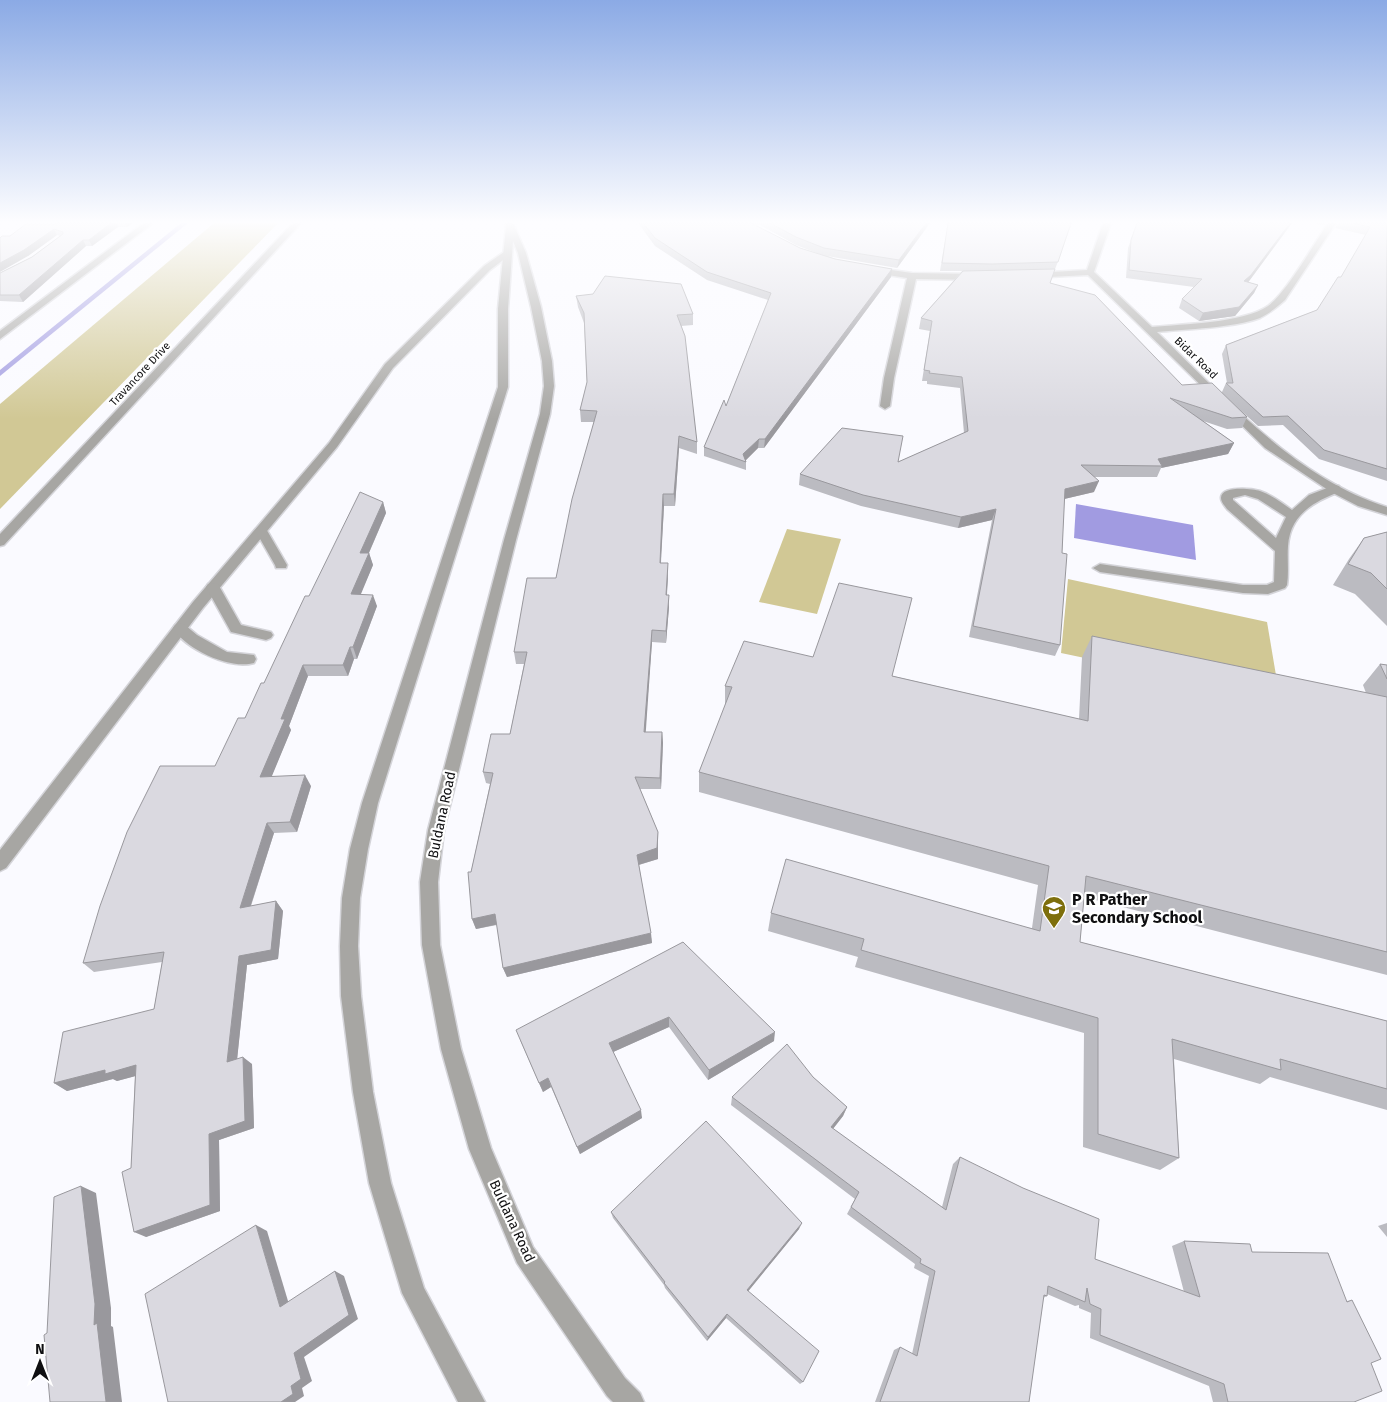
<svg xmlns="http://www.w3.org/2000/svg" width="1387" height="1402" viewBox="0 0 1387 1402" font-family="'Fira Sans',sans-serif">
  <style>
    .green { fill: #d1c895 }
    .water { fill: #a19be1 }
    .lines { fill: none; stroke-linecap: round; stroke-linejoin: round }
    .stream { fill: #a19be1; fill-rule: evenodd }
    .lane-casing { stroke: #d4d4d9; stroke-width: 3 }
    .street-casing { stroke: #d4d4d9; stroke-width: 3 }
    .lane { fill: #a7a6a3; fill-rule: evenodd }
    .street { fill: #a7a6a3; fill-rule: evenodd }
    .wall { fill: #bbbbc1; fill-rule: evenodd }
    .shaded-wall { fill: #99989d }
    .building { fill: #dad9e0; stroke: #99989d }
    .labels { text-anchor: middle; dominant-baseline: central; stroke-width: 4.5; stroke-linejoin: round; paint-order: stroke }
    .far-street-label { font-size: 11px; fill: #0f0f11; stroke: #fff }
    .street-label { font-size: 14px; fill: #0f0f11; stroke: #fff }
    .near-poi-label { font-size: 16px; font-weight: bold; fill: #0f0f11; stroke: #fff; text-anchor: start }
  </style>
  <rect width="100%" height="100%" fill="#fafaff"/>
  <g class="green">
    <polygon points="214,223 278,223 0,509 0,404"/>
    <polygon points="787,529 841,539 817,614 759,602"/>
    <polygon points="1068,579 1267,622 1280,699 1061,653"/>
  </g>
  <polygon class="water" points="1076,504 1193,525 1196,560 1074,538"/>
  <g class="lines">
    <polygon class="stream" points="181,223 188,223 0,376 0,370"/>
    <g class="lane-casing">
      <g id="lane">
        <polygon points="144,223 153,223 0,339 0,331"/>
        <polygon points="504,252 511,254 490,270 393,368 337,447 203,608 6,868 0,871 0,850 193,602 329,443 385,364 484,266"/>
        <path d="M 1335,485 L 1339,486 L 1341,489 L 1339,492 C 1313,502 1290,515 1288,546 C 1287,559 1289,572 1287,585 L 1285,588 L 1268,594 L 1243,593 L 1100,572 L 1093,568 L 1100,564 L 1243,585 L 1267,585 L 1274,582 L 1275,551 L 1227,509 C 1225,506 1221,502 1221,498 C 1221,485 1253,489 1260,491 C 1272,495 1282,503 1292,510 L 1309,495 ZM 1245,495 L 1258,499 L 1286,517 L 1276,538 L 1233,500 L 1233,498 Z"/>
      </g>
    </g>
    <g class="street-casing">
      <g id="street">
        <polygon points="293,223 301,223 4,545 0,546 0,534"/>
        <polygon points="505,223 513,223 526,253 541,307 552,361 554,386 550,414 516,540 444,830 438,882 440,945 461,1049 491,1148 533,1247 625,1378 640,1393 644,1402 613,1402 607,1396 517,1263 469,1149 441,1049 422,945 420,882 428,830 504,540 540,414 544,386 542,361 531,307 518,253 513,241 508,309 508,387 378,803 368,849 360,898 358,946 361,996 373,1092 391,1183 424,1288 485,1402 458,1402 402,1293 369,1183 353,1092 341,996 340,946 342,898 350,849 362,803 498,387 498,309 506,226"/>
        <path d="M 1103,223 L 1111,223 L 1094,272 L 1152,327 C 1183,324 1243,323 1268,306 C 1286,293 1314,244 1328,223 L 1336,223 L 1285,300 C 1277,307 1270,313 1260,318 C 1234,328 1186,329 1157,332 C 1226,398 1293,477 1387,507 L 1387,515 L 1358,506 L 1331,492 L 1265,448 L 1088,275 L 1030,278 L 1030,274 L 1033,273 L 1087,270 Z"/>
        <polygon points="871,267 912,273 978,274 982,277 978,280 916,279 894,378 890,406 885,409 880,406 884,378 907,278 868,272 868,268"/>
        <polygon points="261,526 265,527 287,565 286,568 276,568 275,565 255,530"/>
        <polygon points="213,583 218,584 241,625 271,632 273,635 271,638 266,640 231,632 206,587 208,584"/>
        <path d="M 180,623 L 185,625 L 197,635 L 227,652 L 254,655 L 256,659 L 254,663 C 230,670 185,649 173,628 L 175,625 Z"/>
      </g>
    </g>
    <use href="#lane" class="lane"/>
    <use href="#street" class="street"/>
  </g>
  <g class="wall">
    <polygon points="57,223 132,223 127,227 118,227 92,246 86,246 23,302 0,301 0,273 32,257 60,236 57,235 28,256 10,236 55,224"/>
    <path d="M 638,223 L 930,223 L 897,268 L 827,256 L 891,277 L 764,448 L 758,448 L 746,460 L 746,470 L 704,456 L 704,447 L 726,406 L 768,300 L 707,280 L 655,246 ZM 751,224 L 760,225 L 796,245 L 819,254 L 800,248 Z"/>
    <polygon points="948,223 1072,223 1050,283 1182,385 1222,392 1226,383 1227,383 1222,354 1226,345 1317,310 1341,277 1366,235 1335,228 1338,223 1387,223 1387,481 1319,459 1283,425 1258,426 1229,400 1247,417 1242,428 1227,429 1203,421 1234,443 1228,454 1161,468 1157,477 1094,477 1094,492 1064,499 1062,553 1060,645 1055,656 969,637 992,520 958,528 861,506 799,485 800,474 898,462 964,433 960,388 927,384 927,381 922,381 930,331 919,329 921,318 962,271 940,271"/>
    <polygon points="1137,223 1292,223 1248,282 1258,285 1254,293 1235,316 1199,321 1179,308 1182,299 1194,287 1126,278 1128,248"/>
    <polygon points="1313,223 1326,223 1324,225"/>
    <polygon points="576,296 693,314 693,325 681,326 697,442 697,454 679,448 675,506 664,506 661,563 668,575 667,595 669,607 666,643 652,642 645,732 662,732 663,743 661,789 640,789 658,832 658,859 639,865 652,943 507,977 503,968 497,925 476,929 472,919 471,872 490,784 486,783 483,772 510,734 524,664 516,664 514,652 556,578 594,422 581,422 580,410 587,382 584,323 578,307"/>
    <polygon points="383,502 386,513 369,553 373,565 360,595 377,606 357,659 354,659 348,676 308,676 289,726 291,730 271,777 311,786 297,832 274,833 251,906 276,901 283,911 278,959 247,965 237,1059 252,1064 254,1128 219,1140 220,1211 146,1237 131,1168 135,1076 117,1081 113,1079 67,1091 54,1083 154,1009 162,962 94,972 83,963 215,766 245,718 264,683 309,596"/>
    <polygon points="1387,532 1387,626 1355,594 1333,585 1349,559 1364,538"/>
    <polygon points="1092,636 1366,693 1363,685 1380,664 1387,665 1387,975 1084,897 1080,942 1387,1021 1387,1110 1270,1077 1260,1084 1174,1059 1179,1158 1160,1170 1083,1147 1084,1033 855,967 858,957 768,931 771,913 1032,928 1038,885 699,792 699,772 725,706 725,686 893,676 1079,719 1082,657"/>
    <polygon points="683,942 774,1041 708,1080 669,1027 613,1052 642,1118 580,1154 551,1087 543,1092 520,1040"/>
    <polygon points="813,1077 847,1107 843,1116 833,1129 942,1207 953,1164 960,1157 1095,1259 1184,1292 1172,1246 1184,1241 1252,1252 1347,1301 1352,1300 1371,1363 1354,1402 1213,1402 1209,1386 1090,1338 1091,1313 1079,1308 1079,1305 1075,1306 1047,1294 1047,1296 1043,1298 1029,1402 875,1402 894,1350 900,1347 912,1354 929,1276 914,1268 915,1264 847,1214 855,1199 731,1105 732,1097"/>
    <polygon points="611,1212 799,1229 748,1291 803,1382 800,1384 726,1318 707,1341 665,1288 664,1285 613,1218"/>
    <polygon points="1387,1223 1387,1237 1378,1226"/>
  </g>
  <g class="shaded-wall">
    <polygon points="111,223 116,223 118,227 92,246 89,240"/>
    <polygon points="125,223 132,223 127,227"/>
    <polygon points="926,223 930,223 897,268 899,260"/>
    <polygon points="1290,223 1292,223 1247,284 1244,281"/>
    <polygon points="54,229 57,235 28,256 0,272 0,263"/>
    <polygon points="83,240 86,246 23,302 19,295"/>
    <polygon points="892,269 891,277 764,448 765,439"/>
    <polygon points="1258,285 1254,293 1235,316 1199,321 1203,313"/>
    <polygon points="679,436 679,448 675,506 674,494"/>
    <polygon points="759,439 758,448 745,461 743,454"/>
    <polygon points="1234,443 1228,454 1161,468 1162,466 1158,459"/>
    <polygon points="1099,481 1094,492 1060,500 1065,489"/>
    <polygon points="663,494 664,506 660,575 660,563"/>
    <polygon points="383,502 386,513 364,564 360,553"/>
    <polygon points="996,509 992,520 958,528 961,517"/>
    <polygon points="369,553 373,565 356,606 351,594"/>
    <polygon points="668,563 668,575 666,607 666,595"/>
    <polygon points="373,595 377,606 357,659 353,647"/>
    <polygon points="669,595 669,607 666,643 666,631"/>
    <polygon points="652,630 652,642 645,743 644,732"/>
    <polygon points="350,647 354,659 348,676 343,665"/>
    <polygon points="303,665 308,676 289,726 291,730 267,788 260,777 281,719"/>
    <polygon points="662,732 663,743 661,789 660,778"/>
    <polygon points="305,775 311,786 297,832 290,822"/>
    <polygon points="267,823 274,833 247,917 240,908"/>
    <polygon points="658,832 658,859 638,865 637,855"/>
    <polygon points="276,901 283,911 278,959 247,965 236,1070 227,1062 239,956"/>
    <polygon points="495,914 499,924 476,929 472,919"/>
    <polygon points="651,933 652,943 507,977 503,968"/>
    <polygon points="669,1017 669,1027 611,1053 609,1043"/>
    <polygon points="775,1032 774,1041 708,1080 709,1070"/>
    <polygon points="243,1057 252,1064 254,1128 219,1140 220,1211 146,1237 134,1232 209,1134"/>
    <polygon points="136,1065 147,1073 117,1081 113,1079 67,1091 54,1083 105,1070"/>
    <polygon points="548,1078 551,1087 543,1092 539,1083"/>
    <polygon points="847,1107 843,1116 828,1135 831,1127"/>
    <polygon points="641,1110 642,1118 580,1154 577,1147"/>
    <polygon points="81,1186 96,1193 111,1308 111,1326 113,1327 122,1402 106,1402 94,1325"/>
    <polygon points="802,1223 799,1229 746,1294 747,1290"/>
    <polygon points="256,1225 267,1231 291,1311 280,1307"/>
    <polygon points="335,1271 344,1276 358,1319 304,1357 312,1381 302,1388 304,1396 295,1402 281,1402 291,1386 294,1353"/>
    <polygon points="727,1314 726,1318 707,1341 708,1337"/>
  </g>
  <g class="building">
    <polygon points="57,223 111,223 89,240 83,240 19,295 0,295 0,273 32,257 63,234 63,232 54,229 24,250 0,263 0,238 2,236 10,236 26,224 55,224"/>
    <polygon points="643,223 751,223 800,248 835,259 892,269 765,439 759,439 743,454 746,462 704,447 724,400 726,406 771,293 707,272 655,238"/>
    <polygon points="770,223 926,223 899,260 824,248 796,237"/>
    <polygon points="948,223 1071,223 1058,262 992,264 942,263"/>
    <polygon points="1137,223 1290,223 1251,275 1244,281 1258,285 1239,307 1203,313 1182,299 1202,279 1129,270 1131,240"/>
    <polygon points="1353,223 1387,223 1387,469 1324,450 1288,416 1263,417 1226,383 1233,383 1226,345 1317,310 1338,277 1341,277 1370,227"/>
    <polygon points="1055,269 1050,283 1095,295 1182,385 1212,383 1247,417 1232,418 1170,398 1234,443 1158,459 1162,466 1081,465 1099,481 1065,489 1062,553 1067,554 1060,645 973,626 996,509 961,517 863,495 800,474 842,428 903,436 898,462 968,431 962,377 929,373 930,371 924,370 932,321 921,318 963,271"/>
    <polygon points="605,276 681,284 693,314 677,315 685,336 697,442 679,436 674,494 663,494 660,563 668,563 666,595 669,595 666,631 652,630 644,732 662,732 660,778 635,777 658,832 657,848 637,855 651,933 503,968 495,914 472,919 468,872 471,872 493,773 483,772 491,734 510,734 527,652 514,652 527,578 556,578 572,499 597,411 580,410 587,382 584,313 576,296 593,294"/>
    <polygon points="360,492 383,502 360,553 369,553 351,594 373,595 353,647 350,647 343,665 303,665 281,719 285,719 260,777 305,775 290,822 267,823 240,908 276,901 271,950 239,956 227,1062 243,1057 245,1121 209,1134 210,1205 134,1232 122,1172 131,1168 136,1065 105,1074 105,1070 54,1083 63,1032 154,1009 164,952 83,963 100,906 127,832 160,766 215,766 238,718 245,718 261,683 264,683 305,596 309,596"/>
    <polygon points="1387,532 1387,589 1371,573 1348,564 1364,538"/>
    <polygon points="839,583 912,598 892,676 1088,721 1092,636 1387,697 1387,952 1086,876 1080,942 1387,1021 1387,1089 1280,1059 1281,1070 1172,1039 1179,1158 1098,1134 1098,1018 861,950 864,939 771,913 786,859 1040,931 1049,866 699,772 732,687 725,686 744,641 813,657"/>
    <polygon points="1380,664 1387,665 1387,679"/>
    <polygon points="683,942 775,1032 709,1070 669,1017 609,1043 641,1110 577,1147 548,1078 539,1083 516,1030"/>
    <polygon points="787,1044 813,1077 847,1107 831,1127 946,1210 960,1157 1023,1188 1099,1219 1095,1259 1200,1297 1184,1241 1250,1244 1252,1252 1328,1253 1347,1302 1352,1300 1381,1359 1371,1363 1382,1391 1354,1402 1228,1402 1224,1384 1100,1335 1101,1309 1090,1304 1087,1288 1085,1302 1048,1286 1047,1296 1044,1295 1029,1402 880,1402 900,1347 917,1356 935,1271 920,1263 921,1259 851,1207 859,1192 732,1097"/>
    <polygon points="706,1121 802,1223 747,1290 819,1351 803,1382 727,1314 708,1337 664,1283 665,1282 611,1212"/>
    <polygon points="81,1186 95,1304 94,1325 97,1323 106,1402 50,1402 44,1335 47,1333 54,1197"/>
    <polygon points="256,1225 280,1307 335,1271 349,1315 294,1353 301,1379 291,1386 293,1394 281,1402 168,1402 145,1294"/>
  </g>
  <linearGradient id="sky" x2="0" y2="1"><stop stop-color="#8baae5"/><stop offset="0.53" stop-color="#fdfdff"/><stop offset="1" stop-color="#fdfdff" stop-opacity="0"/></linearGradient>
  <rect width="1387" height="419" fill="url(#sky)"/>
  <defs>
    <g id="school-pin" transform="scale(1.25)"><path d="M0 17L-7.5 6A9.5 9.5 0 1 1 7.5 6Z" fill="#7e6f0c" stroke="#fff"/><path d="M0-5L7-2L0 1L-7-2ZM-4 1L0 2.5L4 1V4Q0 6-4 4Z" fill="#fff"/></g>
  </defs>
  <g fill-rule="evenodd">
    <use href="#school-pin" x="1054" y="908"/>
  </g>
  <g class="labels">
    <g class="far-street-label">
      <text transform="translate(1196 358) rotate(44)">Bidar Road</text>
      <text transform="translate(140 374) rotate(-47)">Travancore Drive</text>
    </g>
    <g class="street-label">
      <text transform="translate(442 815) rotate(-78)">Buldana Road</text>
      <text transform="translate(512 1221) rotate(65)">Buldana Road</text>
    </g>
    <g class="near-poi-label">
      <text x="1072" y="899">P R Pather<tspan x="1072" dy="18">Secondary School</tspan></text>
    </g>
  </g>
  <g transform="translate(40 1362)" stroke="#ffffff" stroke-width="4" paint-order="stroke">
  <path d="M0-4L9 19L0 12L-9 19Z" fill="#0f0f11"/>
  <text y="-8" font-size="14" font-weight="bold" text-anchor="middle" fill="#0f0f11">N</text>
  </g>
</svg>
